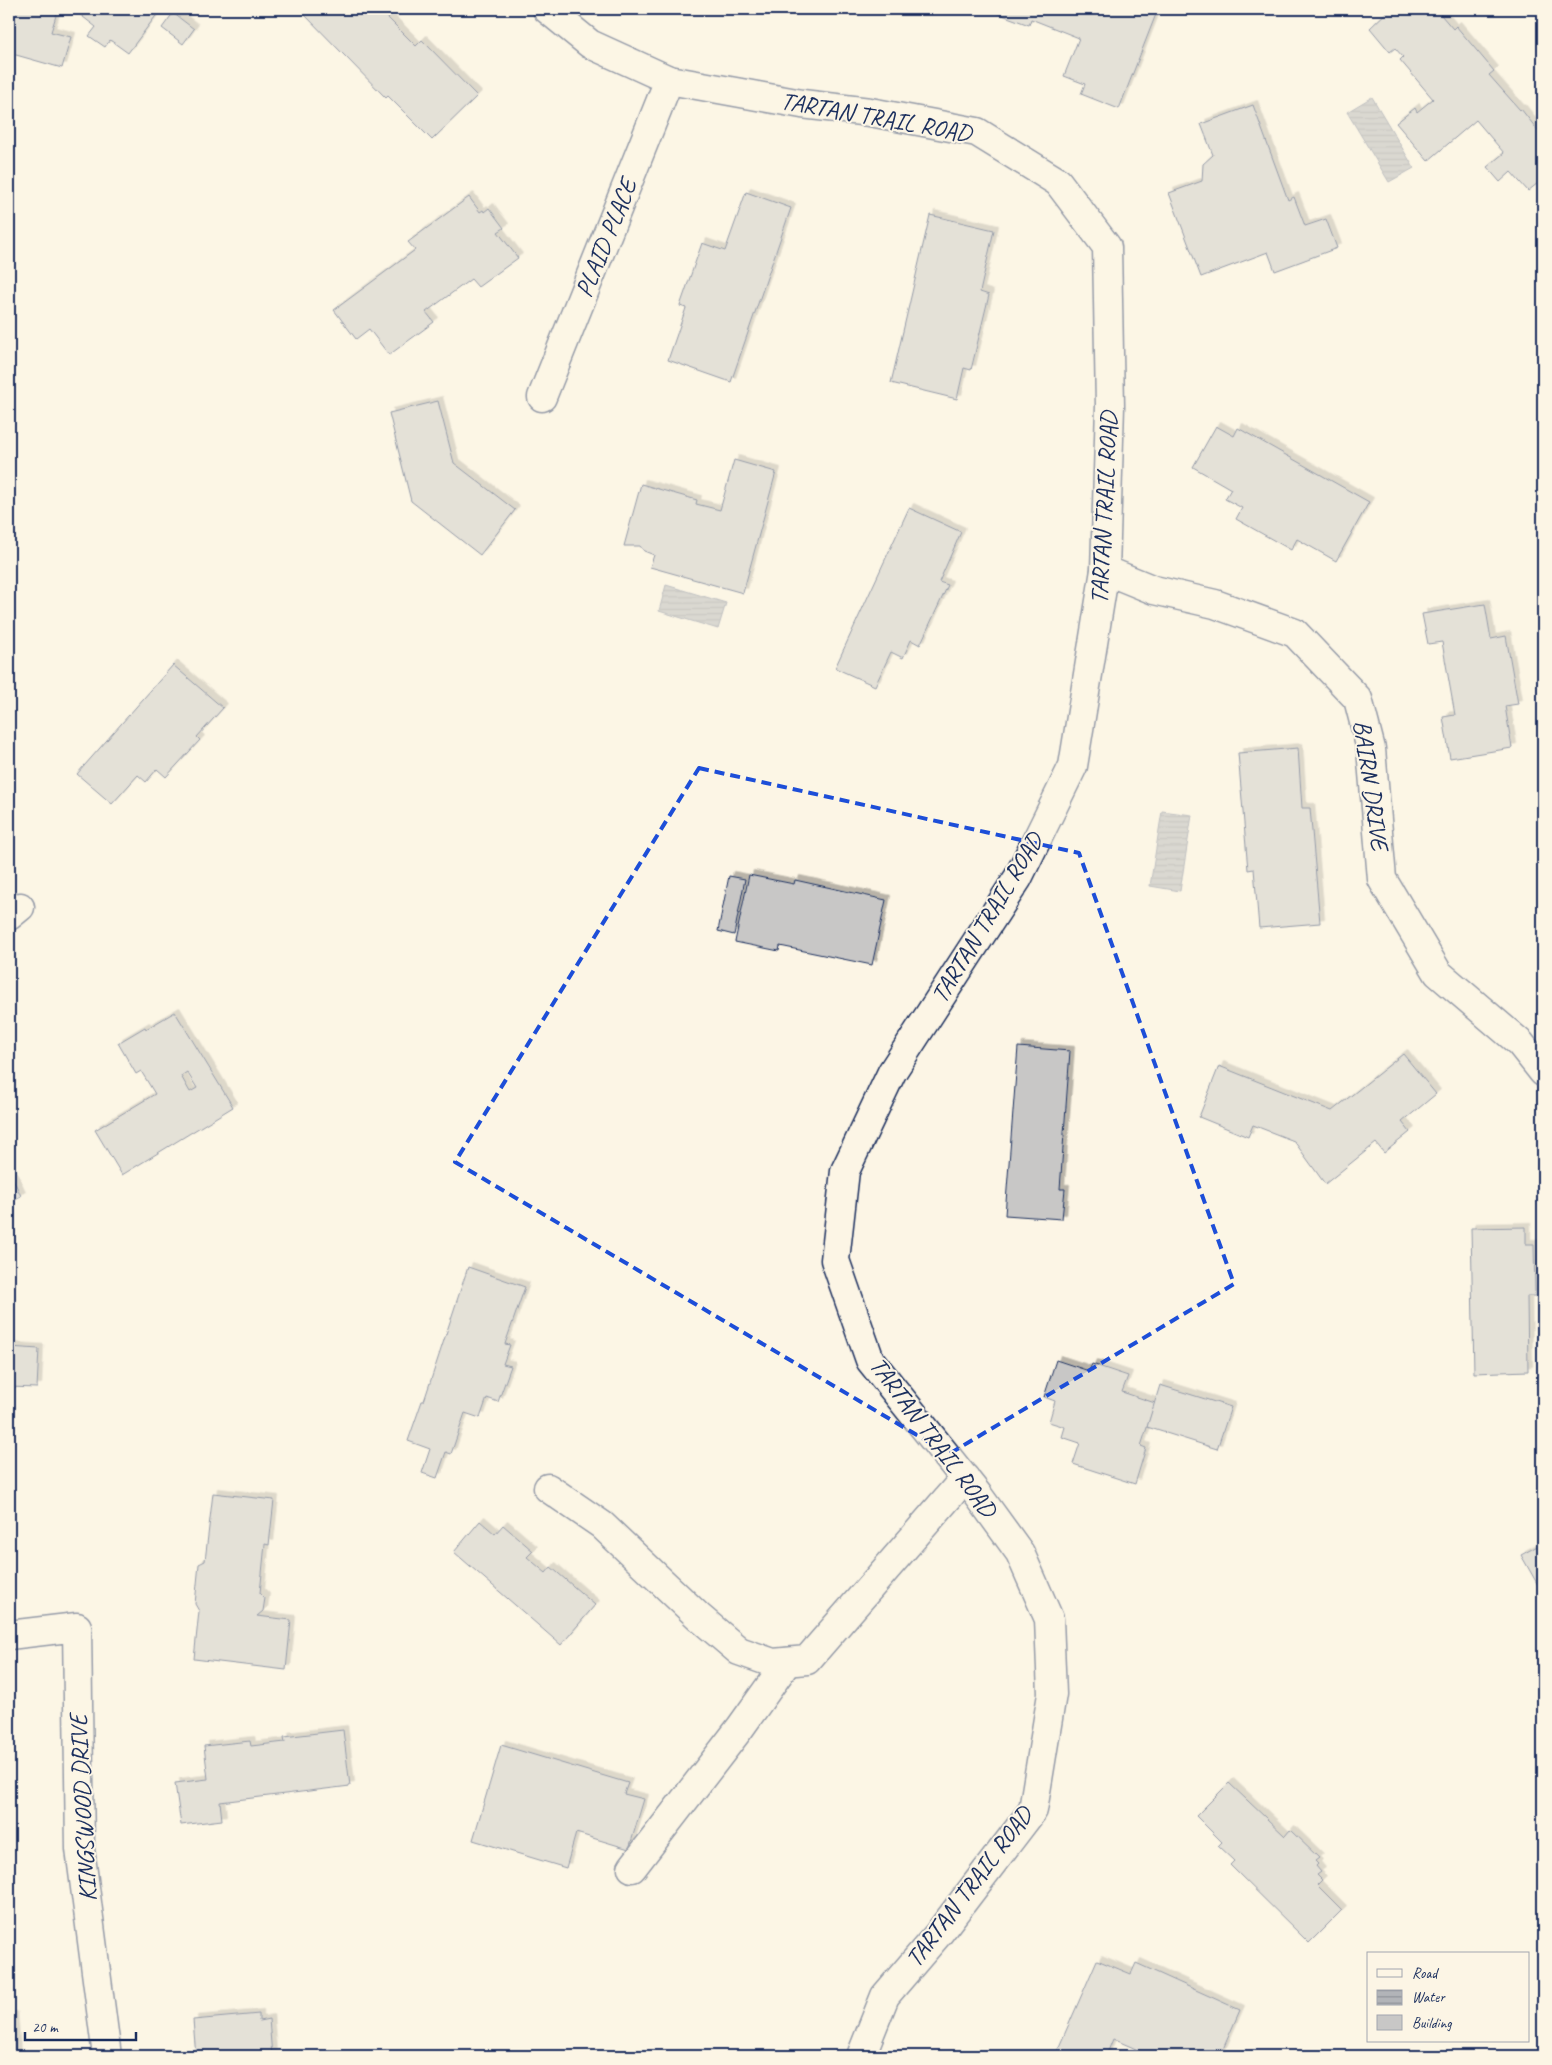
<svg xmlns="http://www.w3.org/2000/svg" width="1552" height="2065" viewBox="0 0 1552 2065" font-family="Caveat,sans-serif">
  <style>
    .water { fill: url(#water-rules); stroke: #767f94 }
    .building { fill: #c8c7c6; stroke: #1b2f5e; fill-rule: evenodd; filter: url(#shadow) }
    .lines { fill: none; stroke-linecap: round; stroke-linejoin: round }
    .minor-casing { stroke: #1b2f5e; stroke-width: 31 }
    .minor { stroke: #fcf5e5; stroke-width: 28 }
    .marked { fill: none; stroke: #1d4ed8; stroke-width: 4; stroke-dasharray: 10 6; stroke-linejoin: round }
    .labels { text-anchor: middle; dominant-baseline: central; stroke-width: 4; stroke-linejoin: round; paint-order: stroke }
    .street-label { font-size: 25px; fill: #1b2f5e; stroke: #fcf5e5 }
  </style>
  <defs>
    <pattern id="water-rules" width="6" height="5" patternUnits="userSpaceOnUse" patternTransform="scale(1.25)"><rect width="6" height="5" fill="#b2b4b8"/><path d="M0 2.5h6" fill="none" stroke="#909399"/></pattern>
    <filter id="shadow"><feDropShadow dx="4.5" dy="-4.5" stdDeviation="0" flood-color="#0004"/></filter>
  </defs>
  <rect width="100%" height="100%" fill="#fcf5e5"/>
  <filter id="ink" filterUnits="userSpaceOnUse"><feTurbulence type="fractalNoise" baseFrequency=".02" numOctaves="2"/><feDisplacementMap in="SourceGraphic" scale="10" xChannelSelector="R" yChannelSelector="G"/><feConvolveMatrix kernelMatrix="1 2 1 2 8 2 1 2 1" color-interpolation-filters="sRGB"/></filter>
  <g filter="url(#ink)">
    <g class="water">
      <polygon points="1372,97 1414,168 1389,182 1347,112"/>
      <polygon points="666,585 726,603 718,629 659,611"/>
      <polygon points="1162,811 1192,815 1180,891 1150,886"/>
    </g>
    <g class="building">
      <polygon points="9,9 58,9 51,32 71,37 62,68 9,53"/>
      <polygon points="75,9 161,9 128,53 110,40 105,47 89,36 96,27 74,10"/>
      <polygon points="305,9 388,9 383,13 416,46 422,40 477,96 432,140 388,96 386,98 302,12"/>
      <polygon points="986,9 1158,9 1119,109 1081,94 1085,84 1064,76 1079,38 1031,19 1029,25"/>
      <polygon points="1390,9 1436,9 1453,29 1456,26 1494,71 1489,75 1520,110 1521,109 1543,137 1543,179 1528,191 1511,172 1500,182 1487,167 1504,153 1476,120 1428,161 1396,123 1415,108 1417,112 1433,99 1400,60 1403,57 1395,48 1390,52 1370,28"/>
      <polygon points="173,13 194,29 183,44 162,28"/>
      <polygon points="1253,105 1288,200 1294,197 1305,226 1326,219 1337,248 1275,271 1268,252 1201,277 1169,193 1202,181 1203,164 1213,155 1201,124"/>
      <polygon points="746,192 791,208 731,382 668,360 686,308 680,306 702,243 725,251"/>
      <polygon points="469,197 480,212 483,210 484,212 489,208 504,228 498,232 518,258 478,287 471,279 426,312 434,322 389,355 369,329 356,339 334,310 415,250 408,242"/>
      <polygon points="930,215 994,230 980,292 989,295 971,370 964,368 957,399 891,383"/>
      <polygon points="438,401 454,463 515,510 480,555 411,501 389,413"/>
      <polygon points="1216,426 1234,436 1238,428 1369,502 1336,561 1297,539 1291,550 1236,519 1242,508 1225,499 1231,489 1193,467"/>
      <polygon points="734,460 776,472 743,593 650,567 654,555 644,551 640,546 624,546 641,484 697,500 696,504 720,510"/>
      <polygon points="909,508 961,532 939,582 948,585 920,645 911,640 903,658 891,652 875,686 835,668"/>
      <polygon points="1485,604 1491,639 1506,636 1518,704 1505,706 1512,748 1450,758 1443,717 1455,715 1442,642 1428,644 1422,614"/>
      <polygon points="173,665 223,708 197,737 200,740 166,777 157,769 146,782 138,775 112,804 77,774"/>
      <polygon points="1298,748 1302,808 1310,808 1320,923 1259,928 1254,869 1248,870 1238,753"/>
      <polygon points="749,875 794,884 795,880 886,900 872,965 780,946 779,951 735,942"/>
      <polygon points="729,876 745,879 734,935 718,931"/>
      <path d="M 175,1012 L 233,1107 L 122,1175 L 95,1130 L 155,1094 L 141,1071 L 136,1074 L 118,1043 L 145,1027 L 146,1029 ZM 187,1072 L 197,1088 L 190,1092 L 181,1076 Z"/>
      <polygon points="1018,1047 1070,1051 1060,1189 1065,1189 1062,1219 1005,1215"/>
      <polygon points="1403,1054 1436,1094 1402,1122 1410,1132 1384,1153 1376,1143 1325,1184 1294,1141 1253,1125 1248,1137 1199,1117 1219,1066 1332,1111"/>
      <polygon points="9,1170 21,1196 9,1202"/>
      <polygon points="1526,1227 1526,1244 1534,1244 1535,1296 1527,1296 1528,1371 1474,1373 1471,1228"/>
      <polygon points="468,1267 525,1287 505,1344 510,1345 503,1364 511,1366 498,1402 487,1398 480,1418 465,1413 451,1454 446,1452 437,1478 422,1473 430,1449 408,1441 422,1401 424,1401"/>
      <polygon points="9,1347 39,1349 37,1388 9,1387"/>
      <polygon points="1056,1360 1089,1371 1092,1364 1128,1376 1122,1392 1155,1403 1141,1446 1146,1448 1135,1484 1073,1464 1080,1443 1062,1437 1065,1427 1049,1422 1055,1401 1044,1397"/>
      <polygon points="1160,1385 1231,1407 1217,1449 1147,1427"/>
      <polygon points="213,1493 274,1500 269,1545 265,1544 260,1593 265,1598 263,1611 257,1616 291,1620 286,1670 194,1659 199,1611 195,1604 199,1564 205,1561"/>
      <polygon points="480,1521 495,1534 503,1525 533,1551 527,1557 546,1573 551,1567 595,1605 561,1645 454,1552"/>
      <polygon points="1543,1543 1543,1594 1521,1555"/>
      <polygon points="343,1730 350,1786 220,1802 222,1820 181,1825 175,1783 208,1779 204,1746 250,1741 251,1746 285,1742 284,1737"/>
      <polygon points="501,1745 628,1783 624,1794 644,1799 629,1849 576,1833 566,1868 473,1840"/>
      <polygon points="1229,1783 1285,1836 1290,1830 1319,1858 1315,1861 1318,1864 1316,1866 1321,1872 1317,1875 1322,1880 1317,1885 1342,1910 1309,1943 1230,1865 1234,1861 1218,1846 1222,1842 1196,1816"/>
      <polygon points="1097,1960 1131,1974 1136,1963 1240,2010 1220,2056 1152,2056 1113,2039 1106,2056 1055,2056"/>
      <polygon points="259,2014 259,2021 269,2019 272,2056 196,2056 193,2020"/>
      <polygon points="9,2016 13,2016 16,2056 9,2056"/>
    </g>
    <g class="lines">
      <g class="minor-casing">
        <g id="minor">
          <polyline points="547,9 590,44 669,80 802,104 870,112 977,132 1058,182 1107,247 1110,406 1105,570 1073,766 1018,878 892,1072 845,1171 835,1260 870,1360 978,1495 1020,1553 1049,1619 1052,1694 1033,1810 939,1933 885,1996 861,2056"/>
          <polyline points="542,397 669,80"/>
          <polyline points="1105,570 1154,590 1215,604 1295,633 1358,699 1371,749 1382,879 1438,973 1520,1043 1543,1072"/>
          <polyline points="9,916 20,907"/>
          <polyline points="548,1488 602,1525 699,1617 739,1651 773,1663 807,1660 965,1478"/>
          <polyline points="9,1635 77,1627 80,1849 107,2056"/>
          <polyline points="632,1868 740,1728 787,1662"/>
        </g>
      </g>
      <use href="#minor" class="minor"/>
    </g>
  </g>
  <path d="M0 0H1552V2065H0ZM 699,768 L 1079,853 L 1234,1284 L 949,1454 L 455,1162 Z" fill="#fcf5e5" fill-opacity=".55" fill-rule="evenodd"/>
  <path class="marked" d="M 699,768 L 1079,853 L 1234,1284 L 949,1454 L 455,1162 Z"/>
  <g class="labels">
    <g class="street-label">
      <text transform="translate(876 117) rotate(10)">TARTAN TRAIL ROAD</text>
      <text transform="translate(606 238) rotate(-68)">PLAID PLACE</text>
      <text transform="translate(1104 508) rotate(-87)">TARTAN TRAIL ROAD</text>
      <text transform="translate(1371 785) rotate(82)">BAIRN DRIVE</text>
      <text transform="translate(987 918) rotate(-59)">TARTAN TRAIL ROAD</text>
      <text transform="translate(933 1437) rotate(53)">TARTAN TRAIL ROAD</text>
      <text transform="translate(83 1808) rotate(-93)">KINGSWOOD DRIVE</text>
      <text transform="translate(969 1887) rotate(-53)">TARTAN TRAIL ROAD</text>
    </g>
  </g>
  <rect width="1552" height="2065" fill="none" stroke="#fcf5e5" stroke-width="30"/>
  <rect x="15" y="15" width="1522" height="2035" fill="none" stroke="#1b2f5e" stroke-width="2" filter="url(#ink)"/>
  <rect x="1367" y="1952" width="162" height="90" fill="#fcf5e5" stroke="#a2a6af"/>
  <rect x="1377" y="1969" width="25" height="8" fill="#fcf5e5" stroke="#a2a6af"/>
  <text x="1412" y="1978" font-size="15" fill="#1b2f5e">Road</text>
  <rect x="1377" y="1990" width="25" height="15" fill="url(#water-rules)" stroke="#a2a6af"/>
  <text x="1412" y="2002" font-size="15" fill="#1b2f5e">Water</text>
  <rect x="1377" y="2015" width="25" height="15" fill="#c8c7c6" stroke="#a2a6af"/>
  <text x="1412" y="2028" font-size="15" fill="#1b2f5e">Building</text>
  <path d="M25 2032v8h111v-8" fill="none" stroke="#1b2f5e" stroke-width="2.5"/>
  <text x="32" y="2032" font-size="15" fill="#1b2f5e" stroke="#fcf5e5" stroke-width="4" paint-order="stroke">20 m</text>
</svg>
